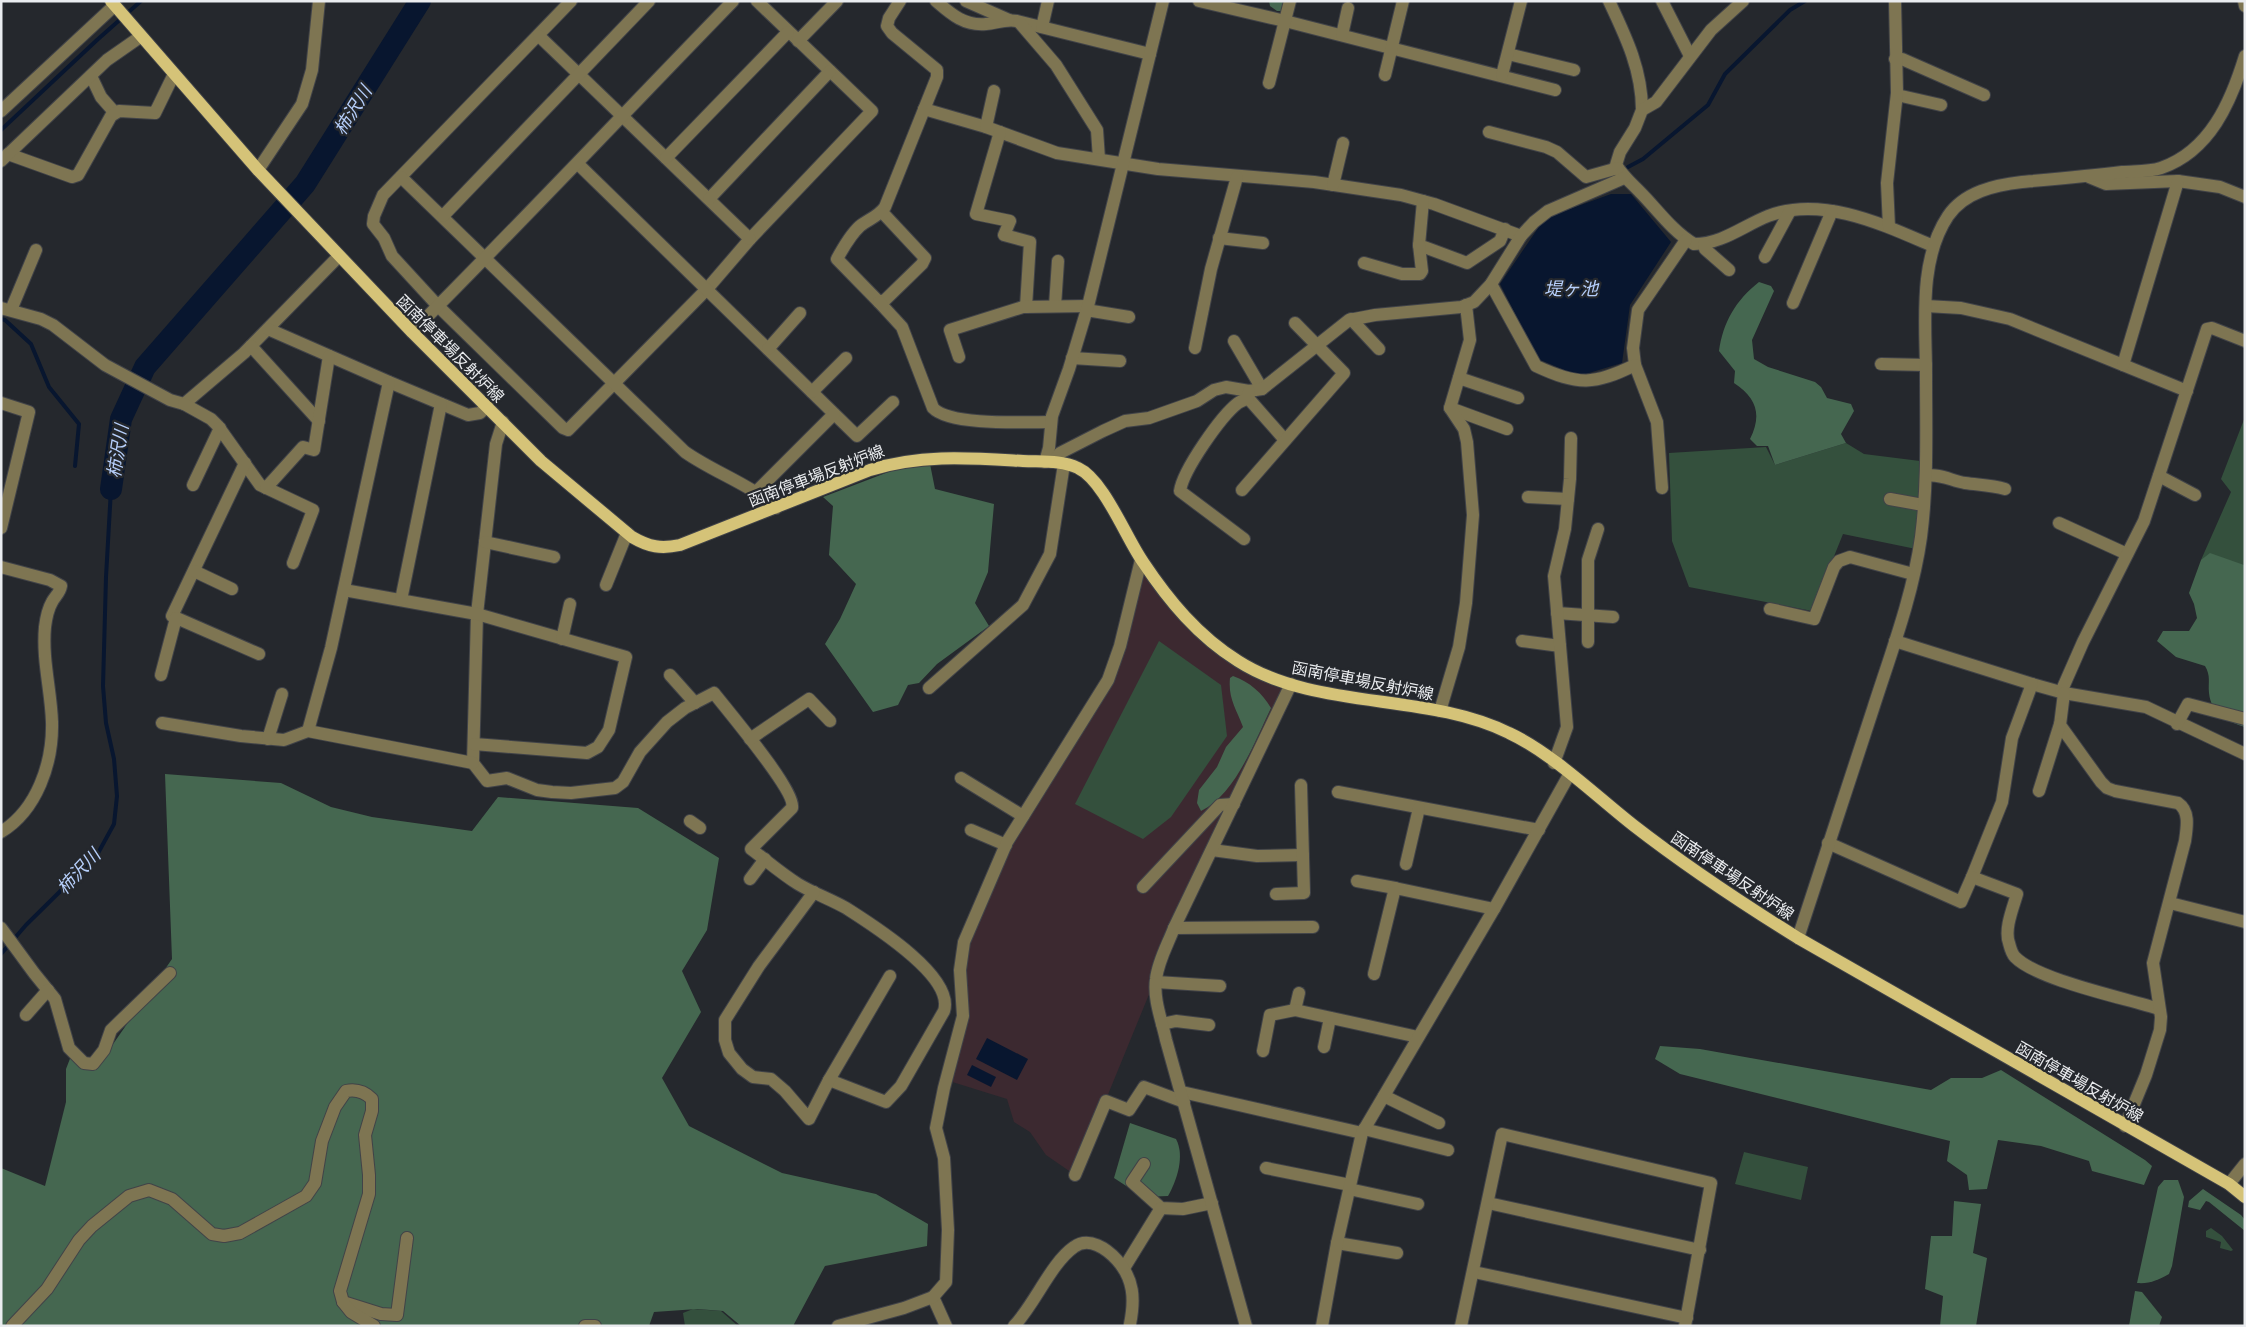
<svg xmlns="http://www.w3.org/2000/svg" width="2246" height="1327" viewBox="0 0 2246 1327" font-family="Lato,'Noto Sans JP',sans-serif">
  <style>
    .education { fill: #3c2930 }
    .green { fill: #34503d }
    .forest { fill: #456750 }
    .water { fill: #08162f }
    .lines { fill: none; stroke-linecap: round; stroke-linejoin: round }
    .stream { stroke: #08162f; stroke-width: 4 }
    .river { stroke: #08162f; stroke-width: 22 }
    .minor-casing { stroke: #414348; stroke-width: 14 }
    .major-casing { stroke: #414348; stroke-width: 14 }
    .minor { stroke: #7e7552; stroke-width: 12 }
    .major { stroke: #d5c378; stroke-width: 12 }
    .labels { text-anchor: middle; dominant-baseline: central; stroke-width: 4.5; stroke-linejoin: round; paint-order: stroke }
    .street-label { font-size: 16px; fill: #eaecef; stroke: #25282d }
    .water-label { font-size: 18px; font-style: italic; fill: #b6cffb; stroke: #25282d }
  </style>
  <rect width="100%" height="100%" fill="#25282d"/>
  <polygon class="education" points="1140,566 1211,647 1291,684 1227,804 1075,1175 1046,1155 1030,1132 1014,1122 1007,1099 946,1080 963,1017 960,970 991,878 1109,676"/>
  <g class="green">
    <polygon points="2245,417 2245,567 2201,560 2231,492 2221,479"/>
    <polygon points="1846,443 1864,454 1920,461 1916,549 1843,534 1812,611 1689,587 1672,541 1669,453 1766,447 1775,465"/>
    <polygon points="1159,641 1221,685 1227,736 1171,817 1143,839 1075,804"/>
    <polygon points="1744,1152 1808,1167 1801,1200 1735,1184"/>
    <polygon points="2211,1228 2222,1236 2233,1250 2231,1251 2220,1248 2221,1242 2206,1237 2206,1231"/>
    <polygon points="693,1309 721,1311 738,1326 685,1326 683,1313"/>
  </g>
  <g class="forest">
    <polygon points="1269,1 1286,1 1283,11 1277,11 1270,6"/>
    <path d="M 1759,282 L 1771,286 L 1774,291 L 1752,340 L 1754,359 L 1768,367 L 1815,382 L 1821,387 L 1827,398 L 1851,404 L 1854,411 L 1841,434 L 1846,443 L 1775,465 L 1768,446 L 1757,446 L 1750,439 C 1762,415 1757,398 1734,383 L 1735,371 L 1719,351 C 1723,322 1736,300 1759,282 Z"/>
    <polygon points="930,464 935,489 994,504 988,572 975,603 989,626 937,664 919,683 908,685 898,705 873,712 825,644 840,619 856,584 829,555 833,506 823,497 904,466"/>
    <path d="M 2210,553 L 2244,565 L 2245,727 C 2228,722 2211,714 2209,693 C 2208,682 2211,676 2205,666 L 2176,657 L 2157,641 L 2163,631 L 2189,631 L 2197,618 L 2194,604 L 2189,593 L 2201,560 Z"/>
    <path d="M 1233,676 C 1250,682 1262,693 1271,708 C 1255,741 1235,795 1201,811 L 1197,803 L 1199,790 L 1217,767 L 1226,747 L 1243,727 C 1236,708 1228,699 1230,678 Z"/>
    <polygon points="165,774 281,783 331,807 372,817 472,831 498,797 638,808 719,858 707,930 682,971 701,1012 662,1078 689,1126 782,1173 876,1194 928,1224 927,1246 825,1266 793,1326 741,1326 723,1311 697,1309 654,1312 649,1326 1,1326 1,1168 45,1186 66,1102 66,1069 71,1056 102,1060 172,959"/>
    <polygon points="1660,1046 1700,1049 1931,1090 1951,1078 1982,1078 2001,1070 2145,1160 2152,1166 2144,1185 2092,1171 2089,1161 2041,1146 1998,1140 1987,1189 1969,1190 1967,1175 1947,1161 1950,1141 1680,1074 1655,1059"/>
    <path d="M 1130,1123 L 1176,1139 C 1185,1156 1177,1180 1168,1196 L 1143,1197 L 1114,1178 Z"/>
    <path d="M 2164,1180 L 2178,1180 L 2184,1197 L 2172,1266 L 2169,1274 C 2158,1280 2150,1284 2137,1283 L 2158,1187 Z"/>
    <polygon points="2203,1189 2241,1215 2245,1220 2245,1231 2209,1202 2206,1201 2200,1210 2188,1207 2189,1201"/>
    <polygon points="1954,1201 1981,1204 1973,1253 1987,1258 1976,1326 1940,1326 1943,1296 1925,1289 1931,1236 1952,1236"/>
    <polygon points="2135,1291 2142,1292 2162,1317 2159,1326 2129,1326"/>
  </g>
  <g class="water">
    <polygon points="1611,194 1631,194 1671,242 1630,305 1622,363 1579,376 1538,359 1500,284 1545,218"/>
    <polygon points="987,1038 1028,1059 1017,1080 976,1059"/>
    <polygon points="972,1065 996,1077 991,1087 967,1075"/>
  </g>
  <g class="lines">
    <g class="stream">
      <polyline points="1,130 97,40 141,1"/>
      <polyline points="1628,167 1643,159 1708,105 1725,74 1790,10 1805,1"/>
      <polyline points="1,319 5,320 31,344 49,387 79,424 75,466"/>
      <polyline points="1,954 26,925 97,855 114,824 117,796 114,759 106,723 103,686 106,577 111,489"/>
    </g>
    <polyline class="river" points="111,489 121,419 145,367 305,184 420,1"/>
    <g class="minor-casing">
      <g id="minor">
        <polyline points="571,1 383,195 374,216 373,224 384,238 392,256 438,306 563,428 568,430 707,289 750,239 872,111 757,1"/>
        <path d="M 936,1 C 951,14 964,26 986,24 C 997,23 1005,19 1017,21 L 1150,54"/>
        <polyline points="966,1 1009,20"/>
        <polyline points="1199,1 1285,21 1555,90"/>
        <path d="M 1609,1 C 1626,37 1642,70 1642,110"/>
        <polyline points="1662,1 1690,56"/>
        <path d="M 1743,1 L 1711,30 L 1656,102 L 1642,110 L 1635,128 L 1620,152 L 1616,165 C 1623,176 1630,182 1640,192 C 1657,209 1672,231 1694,244 C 1722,244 1743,226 1768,216 C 1822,195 1884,225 1933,246"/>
        <polyline points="2244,1 2245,6"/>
        <polyline points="1019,22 1056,65 1097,130 1099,159"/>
        <polyline points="1042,27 1048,1"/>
        <polyline points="1342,35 1348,8"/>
        <polyline points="539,36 750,239"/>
        <polyline points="798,41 837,1"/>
        <polyline points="1508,54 1574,70"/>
        <polyline points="1895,59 1902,59 1984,95"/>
        <polyline points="1385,75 1403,1"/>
        <polyline points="1502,75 1521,1"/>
        <polyline points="91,76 101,97 115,113"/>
        <polyline points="1269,83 1290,1"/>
        <polyline points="1897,95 1941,105"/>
        <polyline points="924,109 986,127 1057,153 1158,169 1314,182 1401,195 1434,204 1521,236"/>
        <polyline points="1,111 114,6"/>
        <polyline points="986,127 994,91"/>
        <polyline points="1000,132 976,214 1010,221 1004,235 1030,242 1026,307"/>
        <polyline points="1489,132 1546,147 1557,152 1586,177 1618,168"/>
        <polyline points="8,154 72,177 78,175 111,116 119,111 155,113 174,74"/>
        <polyline points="666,158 788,32"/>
        <polyline points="1,161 107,60 140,37"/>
        <polyline points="578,164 857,436 893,402"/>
        <polyline points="258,170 302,104 312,70 319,1"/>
        <path d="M 401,177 L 685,452 C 715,473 750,484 776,508"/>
        <polyline points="2089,177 2106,184 2178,181 2220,187 2245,197"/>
        <polyline points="1333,185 1343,143"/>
        <polyline points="709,199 830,71"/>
        <polyline points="1423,201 1419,245 1467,263 1500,241 1505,229"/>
        <path d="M 882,212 L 925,258 L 922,264 L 885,300 L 879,302 L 837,259 C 843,248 850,235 860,226 C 869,219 879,216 885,207 L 937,77 L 937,70 L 892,33 L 887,26 L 889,18 L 900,1"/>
        <polyline points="443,216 649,1"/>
        <polyline points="1889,227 1887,183 1897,93 1895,1"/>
        <polyline points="1219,238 1263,243"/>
        <polyline points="1704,244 1705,249 1729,270"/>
        <polyline points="1765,257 1790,211"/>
        <polyline points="1364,263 1402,274 1420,274 1422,271 1419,245"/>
        <path d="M 1491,284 L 1536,366 C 1579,386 1594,385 1635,365 L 1633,348 L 1638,310 L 1686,240"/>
        <path d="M 879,302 L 902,327 L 933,408 C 950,426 1025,422 1051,422"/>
        <polyline points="1793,303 1832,211"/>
        <polyline points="1055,306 1058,261"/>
        <polyline points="1926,306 1961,308 2010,319 2187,391"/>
        <polyline points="1,308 41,319 53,325 105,365 170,400 184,404 244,353 339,256"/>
        <polyline points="11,310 36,250"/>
        <polyline points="1086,310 1129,317"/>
        <polyline points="1351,319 1379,349"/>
        <polyline points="268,329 389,382 468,415 480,413 487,406"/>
        <path d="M 412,332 C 521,223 626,111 733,1"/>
        <polyline points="1234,341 1262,389"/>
        <polyline points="251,346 319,421"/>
        <polyline points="1195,348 1211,269 1237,177"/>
        <polyline points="768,349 800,313"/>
        <polyline points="959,357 950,330 1023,307 1088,306"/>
        <polyline points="1072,358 1120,361"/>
        <polyline points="1881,364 1926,365"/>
        <polyline points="1635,365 1657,422 1662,488"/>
        <polyline points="2123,365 2178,181"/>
        <polyline points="1459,378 1518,398"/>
        <polyline points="812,392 846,358"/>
        <polyline points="1248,398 1285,440"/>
        <polyline points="1,403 29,412 1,528"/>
        <polyline points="184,404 211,419 218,426 260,485 313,510 293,563"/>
        <polyline points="1450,408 1507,429"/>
        <path d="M 503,422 L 496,444 L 477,614 L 473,763 L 487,781 L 507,778 L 537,790 L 552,792 L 571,793 L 615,788 L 623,782 L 640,752 L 667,722 L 685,708 L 714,693 C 727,710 797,792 792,808 L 751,849 C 767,861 782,874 798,884 C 813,893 830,899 846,908 C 871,924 955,976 944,1011 L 901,1086 L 886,1102 L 829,1080"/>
        <polyline points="1045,462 1049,448 1052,416 1069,369 1088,306 1163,1"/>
        <polyline points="1053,462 1060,453 1103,431 1125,421 1149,418 1197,401 1214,390 1226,387 1249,391 1262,389 1349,320 1375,315 1461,307 1474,302 1491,284 1521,236 1534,222 1548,211 1624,178"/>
        <polyline points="245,463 172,616 259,654"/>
        <path d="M 1926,476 C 1939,473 1952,481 1965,483 C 1979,485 1991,485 2005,489"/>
        <polyline points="2159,476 2195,495"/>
        <polyline points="193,485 220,428"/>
        <polyline points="266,488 303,447 314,450 329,356"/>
        <polyline points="1242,490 1344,373 1295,323"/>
        <polyline points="756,492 834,414"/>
        <polyline points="1528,497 1568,499"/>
        <polyline points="1890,499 1923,505"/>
        <polyline points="2059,523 2127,554"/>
        <path d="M 1244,539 L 1180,491 C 1183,470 1221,416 1238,403 C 1241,401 1245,400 1248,398 L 1249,391"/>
        <polyline points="485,542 554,557"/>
        <path d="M 1,567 L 50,580 L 61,586 C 60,593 55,596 52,602 C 48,609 46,619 45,627 C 42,660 51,690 52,722 C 53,763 37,810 1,832"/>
        <polyline points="194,571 232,589"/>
        <polyline points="606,585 627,533"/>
        <polyline points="344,590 477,614 626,657 609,730 598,747 587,753 474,744"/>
        <polyline points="401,600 441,404"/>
        <polyline points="1770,609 1814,619 1834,567 1839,561 1850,557 1913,574"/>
        <polyline points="1557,613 1613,617"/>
        <polyline points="562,639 570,604"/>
        <polyline points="1522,641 1560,646"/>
        <polyline points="1895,641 2032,684 2064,693 2146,707 2245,754"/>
        <polyline points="1588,642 1588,560 1598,529"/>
        <polyline points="161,675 176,618"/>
        <polyline points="670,675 695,703"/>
        <path d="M 2032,684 L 2012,738 L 2002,802 L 1972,877 L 2017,894 C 2013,908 2004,929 2009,943 C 2010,947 2012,954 2015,957 C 2037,980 2125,998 2159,1009"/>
        <polyline points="929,688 1023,605 1050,554 1064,464"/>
        <polyline points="2061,692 2083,642 2144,521 2207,329 2212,328 2245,341"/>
        <path d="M 2064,693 L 2060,725 L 2101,782 L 2107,788 L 2115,791 L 2178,803 C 2190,811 2187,827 2185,841 L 2153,963 L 2161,1017 L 2160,1030 L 2146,1075 L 2125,1126"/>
        <polyline points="1440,711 1459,647 1466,603 1473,515 1467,442 1464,429 1450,408 1470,340 1466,305"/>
        <polyline points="162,723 241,736 284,740 308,731 473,763"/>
        <polyline points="2177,724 2188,704 2245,719"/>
        <polyline points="308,731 331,648 389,382"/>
        <polyline points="268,739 282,694"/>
        <polyline points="750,739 809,699 830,721"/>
        <polyline points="1554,763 1567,727 1554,576 1565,529 1570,479 1571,438"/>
        <polyline points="961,778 1023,816"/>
        <polyline points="2039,791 2060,724"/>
        <polyline points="1338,792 1539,830"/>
        <polyline points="690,821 700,828"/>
        <polyline points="971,830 1006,845"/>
        <polyline points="1828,843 1961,902 1972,877"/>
        <polyline points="1212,850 1257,856 1303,855"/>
        <polyline points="1406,864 1419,808"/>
        <polyline points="750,879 765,859"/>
        <polyline points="1357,881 1395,888"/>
        <polyline points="1143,887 1220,805 1234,804"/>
        <polyline points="814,892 759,966 725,1020 725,1040 729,1053 742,1069 753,1077 771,1079 785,1091 809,1119 829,1080 890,976"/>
        <polyline points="1276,894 1304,893 1301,785"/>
        <polyline points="2170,903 2245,922"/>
        <polyline points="1,928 34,973 55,999 69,1048 84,1063 93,1064 104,1050 111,1030 170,973"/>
        <polyline points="1174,928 1313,927"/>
        <path d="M 1798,938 C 1823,862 1848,785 1873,709 C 1891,653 1913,595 1921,537 C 1928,483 1926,429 1926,374 C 1926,324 1918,261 1948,216 C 1964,192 1995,185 2022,182 C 2055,179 2089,176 2122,172 C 2134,171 2149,172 2161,168 C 2210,151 2231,102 2245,56"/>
        <polyline points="1374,974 1395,888 1494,909"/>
        <polyline points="1156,982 1220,986"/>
        <polyline points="1295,1010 1299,993"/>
        <polyline points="26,1015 48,990"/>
        <polyline points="1162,1024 1176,1021 1209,1025"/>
        <polyline points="1324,1047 1330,1018"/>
        <polyline points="1263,1051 1270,1015 1295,1010 1418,1037"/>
        <polyline points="1182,1092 1362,1133"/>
        <polyline points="1384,1096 1439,1123"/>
        <polyline points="1364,1129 1448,1150"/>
        <polyline points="1144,1164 1132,1182 1161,1208 1183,1209 1212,1203"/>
        <polyline points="1266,1168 1350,1185"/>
        <polyline points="1075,1175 1106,1101 1129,1110 1144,1087 1184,1102"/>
        <polyline points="2229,1184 2245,1164"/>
        <polyline points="1349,1189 1418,1204"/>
        <polyline points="1488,1203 1700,1250"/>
        <polyline points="1337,1243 1397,1253"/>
        <polyline points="1124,1268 1161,1208"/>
        <polyline points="1474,1272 1687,1318"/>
        <polyline points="933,1297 946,1326"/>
        <polyline points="343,1302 381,1314 397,1315 407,1238"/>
        <path d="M 12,1326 L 47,1289 L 79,1240 L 92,1226 L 129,1196 L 149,1190 L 172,1199 L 212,1234 L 224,1236 L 240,1233 L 306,1196 L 315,1183 L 322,1141 L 335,1107 L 346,1091 C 356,1089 364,1091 372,1099 L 372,1111 L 365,1135 L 369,1175 L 369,1194 L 340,1291 L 343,1302 L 351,1312 L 374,1326"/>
        <polyline points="585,1326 595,1326"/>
        <polyline points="838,1326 904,1308 933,1297 946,1282 948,1230 944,1158 936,1128 944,1088 963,1016 960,970 964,942 1007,842 1108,680 1120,646 1141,560"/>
        <path d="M 1014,1326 C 1035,1304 1051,1263 1074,1247 C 1089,1236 1107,1249 1117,1260 C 1134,1279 1135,1299 1130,1324"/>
        <path d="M 1246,1326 L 1166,1040 C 1162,1021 1153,999 1156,979 C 1158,961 1168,944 1174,928 L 1291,684"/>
        <polyline points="1322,1326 1337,1243 1362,1133 1494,909 1569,775"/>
        <polyline points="1461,1326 1502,1134 1711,1183 1685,1326"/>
      </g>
    </g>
    <g class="major-casing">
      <path id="major" d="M 111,1 L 258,170 L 412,332 L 541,461 L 632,537 C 649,547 661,549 680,545 L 870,470 C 922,454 970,458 1023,461 C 1041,462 1062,460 1078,468 C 1104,480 1126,538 1143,562 C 1169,601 1198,636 1238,661 C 1316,711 1427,692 1509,733 C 1552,753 1596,796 1633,825 C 1687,867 1740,902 1798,938 L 2229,1184 L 2245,1197"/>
    </g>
    <use href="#minor" class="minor"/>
    <use href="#major" class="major"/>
  </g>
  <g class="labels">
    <g class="street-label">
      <text transform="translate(451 348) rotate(45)">函南停車場反射炉線</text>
      <text transform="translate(816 475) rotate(-21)">函南停車場反射炉線</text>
      <text transform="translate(1363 680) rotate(11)">函南停車場反射炉線</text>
      <text transform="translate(1733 875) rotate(34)">函南停車場反射炉線</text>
      <text transform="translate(2080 1081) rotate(30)">函南停車場反射炉線</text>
    </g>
    <g class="water-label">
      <text transform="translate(352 110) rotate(-58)">柿沢川</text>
      <text x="1571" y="288">堤ヶ池</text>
      <text transform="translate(117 451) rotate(-81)">柿沢川</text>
      <text transform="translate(78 871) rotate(-47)">柿沢川</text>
    </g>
  </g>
  <rect width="2246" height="1327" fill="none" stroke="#eaecef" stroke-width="5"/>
</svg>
